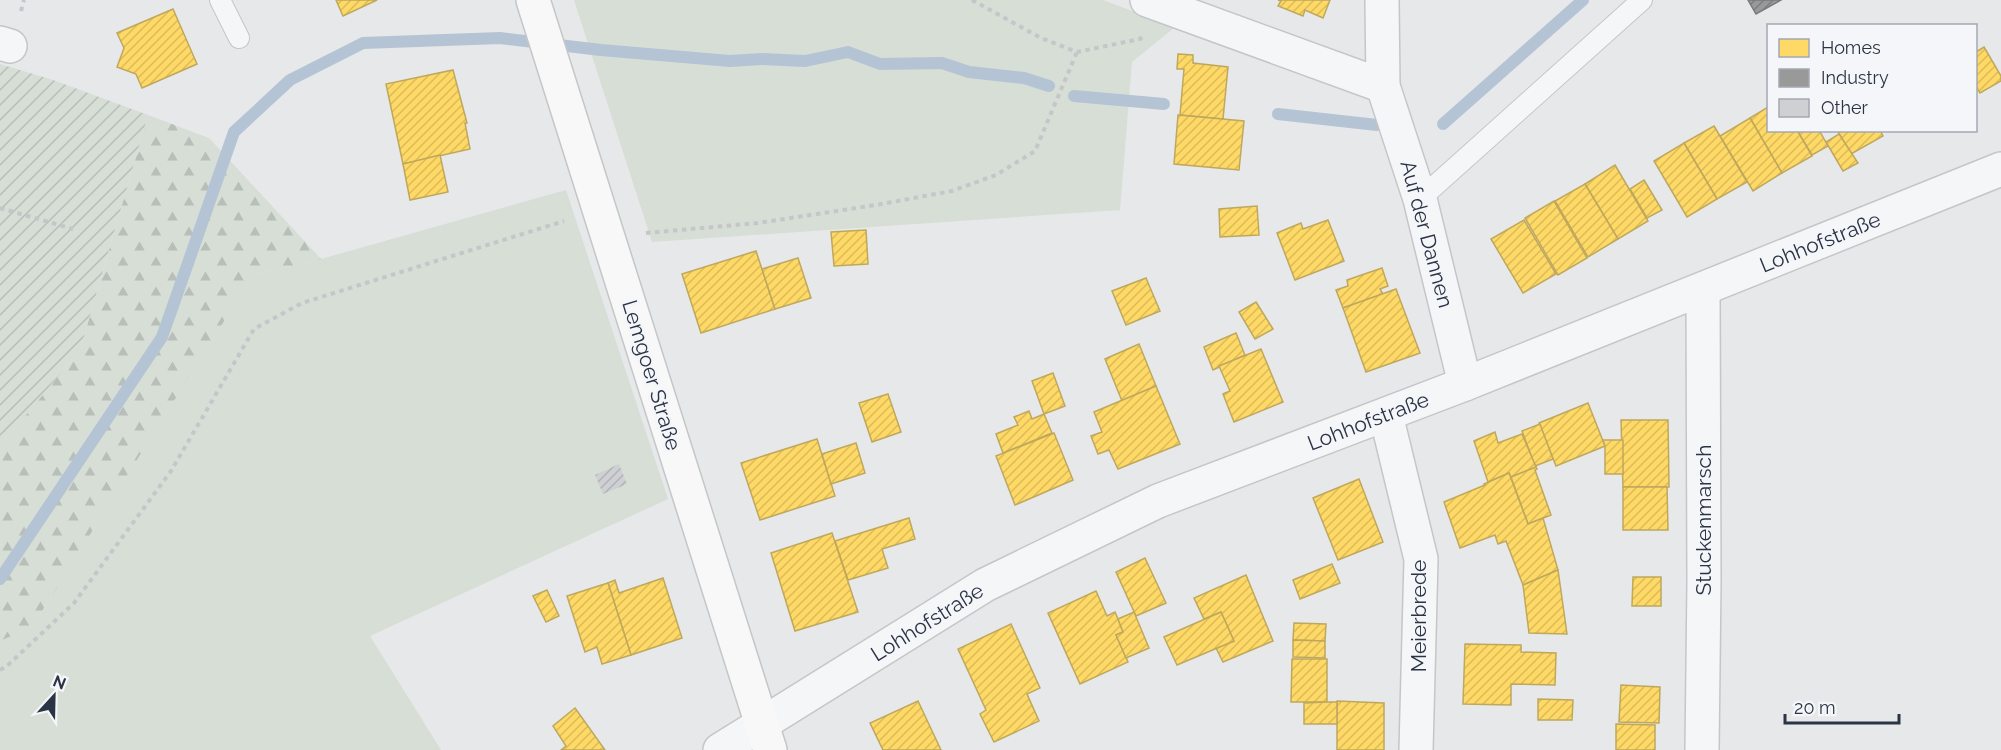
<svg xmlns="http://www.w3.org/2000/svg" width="2001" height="750" viewBox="0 0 2001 750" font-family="Raleway,sans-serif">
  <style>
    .grass { fill: #d6ded6 }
    .forest { fill: url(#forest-firs) }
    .garden { fill: url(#garden-furrows) }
    .homes { fill: url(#homes-hatch); stroke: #bfa85c; stroke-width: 1.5 }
    .industry { fill: url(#industry-hatch); stroke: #787b80; stroke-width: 1.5 }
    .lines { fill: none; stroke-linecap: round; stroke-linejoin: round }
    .stream { stroke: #b4c4d5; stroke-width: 12 }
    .building { fill: url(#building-hatch) }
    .lane-casing { stroke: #c4c6c8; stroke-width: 22 }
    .street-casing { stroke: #c4c6c8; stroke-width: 36 }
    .secondary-casing { stroke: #c4c6c8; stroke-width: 36 }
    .path { stroke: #c5c6ca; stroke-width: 4; stroke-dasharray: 4.5 4.5; stroke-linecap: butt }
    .lane { stroke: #f5f6f7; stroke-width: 20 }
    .street { stroke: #f5f6f7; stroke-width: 33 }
    .secondary { stroke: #f8f8f8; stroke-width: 33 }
    .labels { text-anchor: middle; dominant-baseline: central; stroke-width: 6; stroke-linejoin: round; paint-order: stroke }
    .street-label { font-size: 21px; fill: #2b3445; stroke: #f4f6f9 }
  </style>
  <defs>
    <pattern id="forest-firs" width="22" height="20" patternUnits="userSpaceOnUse" patternTransform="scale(1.5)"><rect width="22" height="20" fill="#d6ded6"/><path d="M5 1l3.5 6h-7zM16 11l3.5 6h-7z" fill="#b8bfb9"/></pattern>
    <pattern id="garden-furrows" width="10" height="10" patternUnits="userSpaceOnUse" patternTransform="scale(1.5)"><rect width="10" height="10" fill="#d6ded6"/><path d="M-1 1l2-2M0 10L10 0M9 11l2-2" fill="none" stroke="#b8bfb9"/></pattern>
    <pattern id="homes-hatch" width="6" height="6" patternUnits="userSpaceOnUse" patternTransform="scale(1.5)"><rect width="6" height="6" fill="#ffd966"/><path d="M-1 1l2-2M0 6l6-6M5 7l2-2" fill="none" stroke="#dbbb5a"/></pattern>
    <pattern id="industry-hatch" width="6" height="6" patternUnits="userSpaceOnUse" patternTransform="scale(1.5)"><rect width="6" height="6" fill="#999"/><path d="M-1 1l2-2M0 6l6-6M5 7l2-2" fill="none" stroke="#7d7e7f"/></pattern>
    <pattern id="building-hatch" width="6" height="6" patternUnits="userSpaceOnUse" patternTransform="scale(1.5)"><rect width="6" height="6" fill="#ced0d3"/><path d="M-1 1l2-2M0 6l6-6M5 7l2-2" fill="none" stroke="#b1b3b6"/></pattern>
  </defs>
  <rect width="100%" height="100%" fill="#e6e8ea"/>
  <g class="grass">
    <polygon points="574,0 1103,0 1175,27 1132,62 1120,210 652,242"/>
    <polygon points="566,190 668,499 370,636 441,750 0,750 0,641 32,627 253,275 321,259"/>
  </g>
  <polygon class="forest" points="148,115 209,138 321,259 253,275 32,627 0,641 0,446 80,350"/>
  <polygon class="garden" points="0,64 53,80 148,115 80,350 0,446"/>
  <g class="homes">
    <polygon points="336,0 377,0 343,16"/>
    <polygon points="1278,0 1330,0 1323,18 1305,10 1303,16 1278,6 1281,1"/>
    <polygon points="173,9 197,64 142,88 136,74 117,67 124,48 117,33"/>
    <polygon points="1984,47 2001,76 2001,81 1980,93 1976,86 1976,52"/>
    <polygon points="1178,54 1193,55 1193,63 1228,67 1223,119 1180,115 1184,69 1177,69"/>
    <polygon points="453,70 467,123 465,123 470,149 403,164 386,84"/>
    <polygon points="1768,107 1768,130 1797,130 1812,156 1782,173 1750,118"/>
    <polygon points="1178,115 1244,121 1239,170 1174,164"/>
    <polygon points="1750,118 1782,173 1753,191 1720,136"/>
    <polygon points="1714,126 1747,182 1717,199 1684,143"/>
    <polygon points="1797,130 1819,130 1828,146 1812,155"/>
    <polygon points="1837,130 1880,130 1883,136 1851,154"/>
    <polygon points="1839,134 1858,163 1843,171 1826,142"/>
    <polygon points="1684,143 1717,199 1687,217 1654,161"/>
    <polygon points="440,155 448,192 410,200 403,164"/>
    <polygon points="1615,165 1648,221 1618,239 1585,184"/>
    <polygon points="1644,180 1662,210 1647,218 1630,189"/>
    <polygon points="1585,184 1618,239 1588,257 1555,201"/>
    <polygon points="1554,201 1587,258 1558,275 1525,218"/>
    <polygon points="1257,206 1259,235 1220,237 1219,209"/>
    <polygon points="1328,220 1344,261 1295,280 1277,233 1301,223 1303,229"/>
    <polygon points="1524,220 1556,274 1523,293 1491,239"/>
    <polygon points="866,230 868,264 834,266 831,232"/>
    <polygon points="756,251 775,309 701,333 682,274"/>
    <polygon points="798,258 811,298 775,309 762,269"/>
    <polygon points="1382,268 1388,286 1380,289 1383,294 1343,308 1336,290 1348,286 1347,280"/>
    <polygon points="1146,278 1160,311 1126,325 1112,291"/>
    <polygon points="1396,289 1420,353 1366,372 1343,308"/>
    <polygon points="1256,302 1273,329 1255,339 1239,312"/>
    <polygon points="1236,333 1245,355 1213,370 1204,347"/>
    <polygon points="1139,344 1156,386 1122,401 1105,359"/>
    <polygon points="1261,349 1283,402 1234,422 1223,394 1230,391 1219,366"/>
    <polygon points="1053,373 1065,406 1044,414 1032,381"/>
    <polygon points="1156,386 1180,444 1118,469 1109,450 1098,454 1091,436 1102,432 1094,412"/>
    <polygon points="888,394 901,432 872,442 859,403"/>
    <polygon points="1588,403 1605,446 1556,466 1539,423"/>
    <polygon points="1029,411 1032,419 1044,414 1052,433 1003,453 996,434 1018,425 1014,417"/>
    <polygon points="1621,420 1668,420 1669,487 1623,487"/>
    <polygon points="1540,424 1553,459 1535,466 1522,431"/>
    <polygon points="1495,432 1498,443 1522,434 1536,467 1511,477 1509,473 1488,482 1474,441"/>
    <polygon points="1054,433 1073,480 1015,505 996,456"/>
    <polygon points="817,439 835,496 760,520 741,463"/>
    <polygon points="1603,440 1623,440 1623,474 1605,474 1605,446"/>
    <polygon points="856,443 865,473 831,484 822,454"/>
    <polygon points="1536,467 1537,469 1535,470 1551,515 1528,524 1511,477"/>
    <polygon points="1509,473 1528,524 1543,518 1558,570 1523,585 1506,541 1498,544 1495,535 1460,548 1444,502 1485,485 1484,484"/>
    <polygon points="1359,479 1383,542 1338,560 1313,498"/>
    <polygon points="1623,487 1667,487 1668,530 1623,530"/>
    <polygon points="909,518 915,539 882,549 888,568 848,580 835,541"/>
    <polygon points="832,533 858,612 795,631 771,553"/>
    <polygon points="1145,558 1166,603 1136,616 1116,572"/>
    <polygon points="1332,564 1340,583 1300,599 1293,580"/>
    <polygon points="1558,570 1567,634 1529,633 1523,585"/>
    <polygon points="1246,575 1273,641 1223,662 1216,648 1234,641 1221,612 1204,619 1194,598"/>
    <polygon points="1633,577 1661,577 1661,606 1632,606"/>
    <polygon points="663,578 682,638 631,655 608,583 615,580 619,593"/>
    <polygon points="608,583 631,655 602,664 597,647 585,652 567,596"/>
    <polygon points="547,590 559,616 546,622 533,596"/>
    <polygon points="1096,591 1107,616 1115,612 1118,619 1123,632 1116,635 1128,662 1080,684 1048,613"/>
    <polygon points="1134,612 1149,648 1126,658 1116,635 1123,632 1118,619"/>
    <polygon points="1221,612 1234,641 1177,665 1164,637"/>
    <polygon points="1294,623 1326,624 1325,641 1293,640"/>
    <polygon points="1011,624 1040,688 1027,694 1039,721 994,742 980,714 986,710 958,649"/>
    <polygon points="1293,640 1325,641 1325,658 1293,657"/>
    <polygon points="1465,644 1521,645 1521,652 1556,653 1555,685 1511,684 1511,705 1463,704"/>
    <polygon points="1292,659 1327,659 1327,702 1291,702"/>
    <polygon points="1621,685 1660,687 1659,723 1619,722"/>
    <polygon points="1538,699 1573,700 1572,720 1538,720"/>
    <polygon points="918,701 941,750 883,750 870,723"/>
    <polygon points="1337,701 1384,703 1384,750 1337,750"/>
    <polygon points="1327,702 1337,702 1337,724 1304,724 1304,703"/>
    <polygon points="575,708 605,750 561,750 566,746 553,726"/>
    <polygon points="1616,724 1655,725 1655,750 1616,750"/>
  </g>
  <polygon class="industry" points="1748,0 1781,0 1756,14"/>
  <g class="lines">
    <g class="stream">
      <polyline points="1074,96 1164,104"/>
      <polyline points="1278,114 1377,125"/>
      <polyline points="1443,124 1583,0"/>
      <polyline points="0,579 162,337 234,132 290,80 363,43 500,38 601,50 730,61 762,59 805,61 848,52 880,64 942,63 969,72 1024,78 1049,86"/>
    </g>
  </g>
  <polygon class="building" points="619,464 627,484 603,494 595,475"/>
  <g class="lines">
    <g class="lane-casing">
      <g id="lane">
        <polyline points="220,0 239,38"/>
        <polyline points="1420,199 1642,0"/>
      </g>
    </g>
    <g class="street-casing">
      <g id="street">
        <polyline points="1147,0 1383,86"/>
        <polyline points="1382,0 1383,86 1420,199 1465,384"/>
        <polyline points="0,43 10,46"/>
        <polyline points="1386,415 1421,559 1416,750"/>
        <polyline points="720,750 985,585 1158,501 1465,384 2001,169"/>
        <polyline points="1702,750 1704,582 1703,289"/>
      </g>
    </g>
    <g class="secondary-casing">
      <polyline id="secondary" points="533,0 770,750"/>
    </g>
    <g class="path">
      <polyline points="972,0 1041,38 1077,52 1140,39 1143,36"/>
      <polyline points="21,11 24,0"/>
      <polyline points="0,208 73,229"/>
      <polyline points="646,233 758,223 876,205 952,191 996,175 1035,151 1077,52"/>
      <polyline points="0,670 7,666 74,603 171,471 254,329 302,303 564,221"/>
    </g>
    <use href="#lane" class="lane"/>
    <use href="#street" class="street"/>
    <use href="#secondary" class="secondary"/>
  </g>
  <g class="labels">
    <g class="street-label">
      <text transform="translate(1427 234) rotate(75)">Auf der Dannen</text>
      <text transform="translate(1820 242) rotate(-22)">Lohhofstraße</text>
      <text transform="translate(652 375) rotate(73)">Lemgoer Straße</text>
      <text transform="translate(1368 421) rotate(-21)">Lohhofstraße</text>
      <text transform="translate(1703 520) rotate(-90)">Stuckenmarsch</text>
      <text transform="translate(1418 616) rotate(-90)">Meierbrede</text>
      <text transform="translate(927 622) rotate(-32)">Lohhofstraße</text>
    </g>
  </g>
  <rect x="1767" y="24" width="210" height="108" fill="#f4f6f9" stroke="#a4a8b1" stroke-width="1.5"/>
  <rect x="1779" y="39" width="30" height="18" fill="#ffd966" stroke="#a4a8b1" stroke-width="1.5"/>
  <text x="1821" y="54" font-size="18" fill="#2b3445">Homes</text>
  <rect x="1779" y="69" width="30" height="18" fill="#999999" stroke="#a4a8b1" stroke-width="1.5"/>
  <text x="1821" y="84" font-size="18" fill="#2b3445">Industry</text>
  <rect x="1779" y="99" width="30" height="18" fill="#ced0d3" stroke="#a4a8b1" stroke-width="1.5"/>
  <text x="1821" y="114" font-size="18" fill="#2b3445">Other</text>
  <g transform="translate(54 696) rotate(22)" stroke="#f4f6f9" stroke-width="4.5" paint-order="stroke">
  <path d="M0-4.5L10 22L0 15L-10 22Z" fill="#2b3445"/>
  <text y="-9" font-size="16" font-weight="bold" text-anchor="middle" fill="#2b3445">N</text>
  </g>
  <path d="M1785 714v9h114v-9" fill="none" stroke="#2b3445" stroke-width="3"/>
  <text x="1794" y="714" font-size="18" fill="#2b3445" stroke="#f4f6f9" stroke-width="4.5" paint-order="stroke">20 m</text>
</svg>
